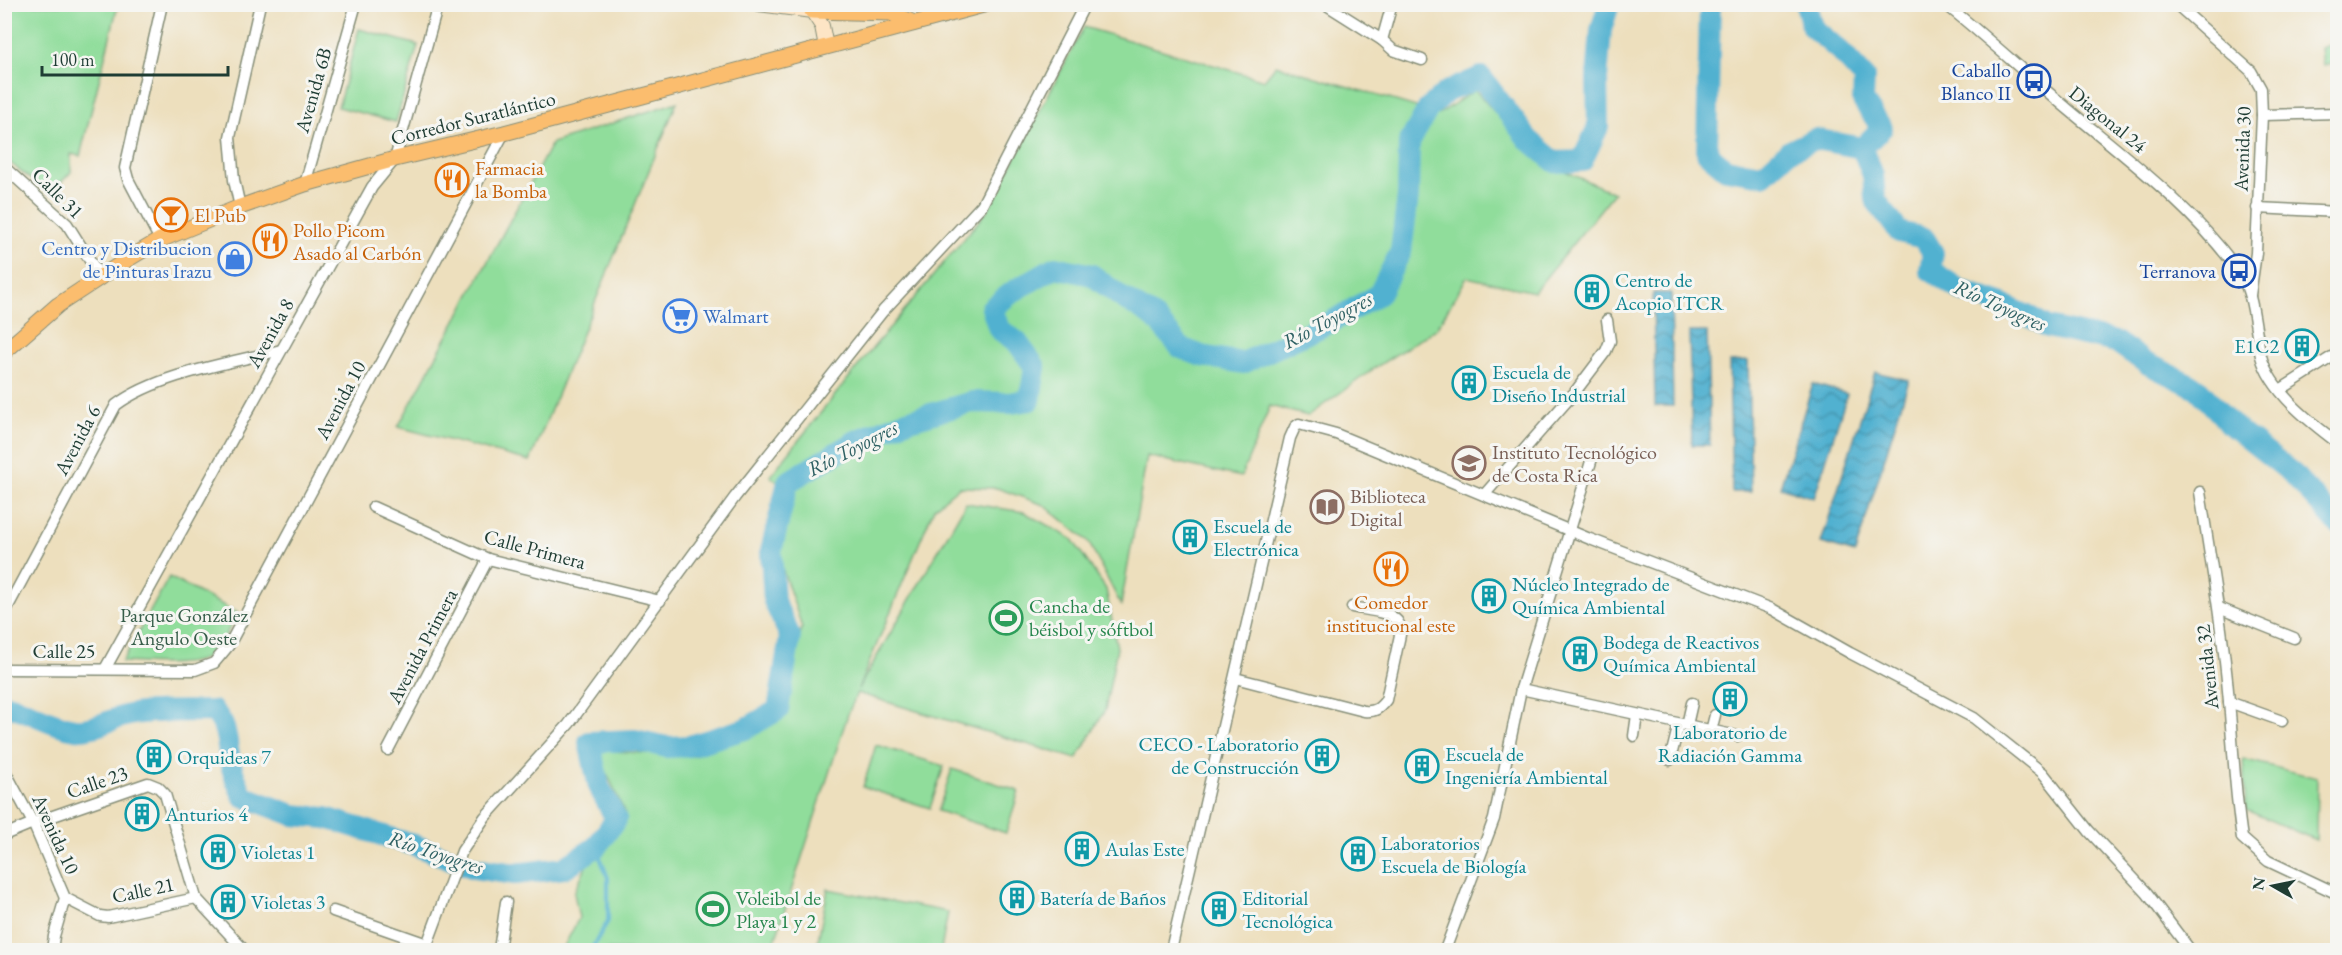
<svg xmlns="http://www.w3.org/2000/svg" width="2342" height="955" viewBox="0 0 2342 955" font-family="'EB Garamond',serif">
  <style>
    .green { fill: #90dd9b; stroke: #588d68; stroke-width: 1.5 }
    .water { fill: url(#water-waves); stroke: #387782; stroke-width: 1.5 }
    .lines { fill: none; stroke-linecap: round; stroke-linejoin: round }
    .stream { stroke: #51b1d0; stroke-width: 4 }
    .river { stroke: #51b1d0; stroke-width: 22 }
    .street-casing { stroke: #868e78; stroke-width: 13 }
    .secondary-casing { stroke: #868e78; stroke-width: 16 }
    .primary-casing { stroke: #868e78; stroke-width: 17 }
    .street { stroke: #fff; stroke-width: 10 }
    .secondary { stroke: #fde5c5; stroke-width: 14 }
    .primary { stroke: #fbbd6e; stroke-width: 15 }
    .labels { text-anchor: middle; dominant-baseline: central; stroke-width: 6; stroke-linejoin: round; paint-order: stroke }
    .transit-label { font-size: 20px; fill: #164399; stroke: #f6f6f2; text-anchor: end }
    .street-label { font-size: 20px; fill: #1f3d34; stroke: #f6f6f2 }
    .food-label { font-size: 20px; fill: #c56008; stroke: #f6f6f2; text-anchor: start }
    .shop-label { font-size: 20px; fill: #366cbe; stroke: #f6f6f2; text-anchor: end }
    .culture-label { font-size: 20px; fill: #0d838f; stroke: #f6f6f2; text-anchor: start }
    .education-label { font-size: 20px; fill: #785e54; stroke: #f6f6f2; text-anchor: start }
    .leisure-label { font-size: 20px; fill: #27864d; stroke: #f6f6f2; text-anchor: start }
    .park-label { font-size: 20px; fill: #365d49; stroke: #f6f6f2 }
    .water-label { font-size: 21px; font-style: italic; fill: #2e6063; stroke: #f6f6f2 }
  </style>
  <defs>
    <pattern id="water-waves" width="16" height="10" patternUnits="userSpaceOnUse" patternTransform="scale(1.5)"><rect width="16" height="10" fill="#51b1d0"/><path d="M0 5q4-4 8 0t8 0" fill="none" stroke="#4391aa"/></pattern>
  </defs>
  <rect width="100%" height="100%" fill="#f6f6f2"/>
  <filter id="ink" filterUnits="userSpaceOnUse"><feTurbulence type="fractalNoise" baseFrequency=".0167" numOctaves="2"/><feDisplacementMap in="SourceGraphic" scale="12" xChannelSelector="R" yChannelSelector="G"/><feConvolveMatrix kernelMatrix="1 2 1 2 8 2 1 2 1" color-interpolation-filters="sRGB"/></filter>
  <filter id="wash" filterUnits="userSpaceOnUse"><feTurbulence type="fractalNoise" baseFrequency=".008" numOctaves="4" result="noise"/><feDisplacementMap in="SourceGraphic" scale="24" xChannelSelector="R" yChannelSelector="G"/><feGaussianBlur stdDeviation="1.35" result="paint"/><feColorMatrix in="noise" values="0 0 0 0 0 0 0 0 0 0 0 0 0 0 0 0 0 1.4 0 .05"/><feComposite in="paint" operator="in"/></filter>
  <g filter="url(#wash)">
    <rect width="100%" height="100%" fill="#eddfbd"/>
    <g class="green">
      <polygon points="4,5 118,5 80,156 71,154 71,172 50,194 5,159"/>
      <polygon points="1084,27 1264,80 1276,65 1439,114 1475,90 1528,150 1551,165 1614,193 1534,292 1467,277 1436,329 1376,367 1308,416 1270,406 1241,477 1147,456 1121,605 1088,541 1044,505 997,488 959,487 934,508 858,689 966,503 1024,512 1072,539 1106,589 1117,648 1105,710 1077,759 857,693 848,714 772,950 557,950 563,948 579,918 574,893 587,864 619,831 625,813 596,750 693,756 781,717 802,627 779,559 792,494 770,476 872,349 987,211"/>
      <polygon points="359,29 418,45 396,122 338,107"/>
      <polygon points="2337,42 2337,64 2323,65 2321,48"/>
      <polygon points="677,102 530,461 398,427 552,143"/>
      <path d="M 169,577 L 238,613 C 231,624 222,645 214,653 C 197,669 144,663 122,662 Z"/>
      <polygon points="876,745 944,766 930,808 863,787"/>
      <polygon points="2243,759 2317,778 2316,840 2246,810"/>
      <polygon points="952,769 1019,791 1006,833 938,811"/>
      <polygon points="828,889 948,912 941,950 816,950"/>
    </g>
    <g class="water">
      <polygon points="1653,293 1671,293 1673,406 1655,406"/>
      <polygon points="1689,332 1707,332 1710,445 1692,445"/>
      <polygon points="1748,361 1751,492 1732,492 1729,362"/>
      <polygon points="1875,372 1909,380 1855,553 1821,543"/>
      <polygon points="1813,384 1847,394 1814,498 1780,487"/>
    </g>
    <g class="lines">
      <polyline class="stream" points="591,950 608,921 608,878 596,847"/>
      <g class="river">
        <polyline points="1710,4 1707,153 1726,169 1763,175 1788,152 1815,139 1862,148 1873,175 1875,199 1899,232 1924,238 1933,253 1930,270 1960,290 2001,304 2030,317 2048,327 2116,342 2146,363 2197,388 2231,425 2293,474 2338,524"/>
        <polyline points="1806,4 1812,27 1840,51 1864,77 1863,101 1882,128 1862,148"/>
        <path d="M 4,704 C 29,710 50,725 75,729 C 95,731 115,716 134,714 C 159,710 187,712 213,711 C 229,726 226,744 231,764 C 233,775 239,786 243,796 L 293,815 L 326,818 L 414,845 L 474,868 L 515,874 L 564,868 L 596,847 L 616,819 L 599,787 L 589,742 L 635,740 L 667,747 L 689,746 L 745,729 L 778,710 L 790,636 L 774,601 L 771,551 L 788,482 L 856,441 L 903,422 L 972,402 L 1010,403 L 1030,400 L 1035,367 L 1017,342 L 999,329 L 992,308 L 1014,291 L 1055,267 L 1092,275 L 1121,297 L 1155,318 L 1181,348 L 1202,356 L 1243,363 L 1333,321 L 1379,294 L 1401,251 L 1408,196 L 1409,143 L 1428,109 L 1446,92 L 1481,77 L 1528,139 L 1555,162 L 1582,161 L 1598,127 L 1597,79 L 1601,30 L 1609,4"/>
      </g>
    </g>
  </g>
  <g filter="url(#ink)">
    <g class="lines">
      <g class="street-casing">
        <g id="street">
          <polyline points="1325,4 1382,40 1393,50 1422,60"/>
          <path d="M 1945,4 C 1988,38 2028,76 2069,110 C 2129,160 2191,206 2237,269 C 2255,293 2254,327 2261,356 C 2270,391 2310,422 2338,443"/>
          <polyline points="2176,4 2251,71 2261,89 2262,115 2256,253 2250,295"/>
          <polyline points="1382,40 1392,4"/>
          <polyline points="2262,115 2338,113"/>
          <polyline points="4,167 67,224 101,278"/>
          <polyline points="305,184 356,4"/>
          <polyline points="240,207 234,180 230,137 260,4"/>
          <polyline points="2257,208 2338,212"/>
          <polyline points="160,240 128,179 125,168 162,4"/>
          <polyline points="2280,390 2338,353"/>
          <path d="M 2200,492 C 2211,562 2223,631 2229,701 C 2233,747 2235,793 2242,838 L 2268,861 L 2338,894"/>
          <polyline points="1484,495 1575,392 1606,351 1610,341 1607,320"/>
          <polyline points="373,507 488,559 660,601"/>
          <polyline points="2219,608 2294,638"/>
          <path d="M 4,614 L 116,405 C 158,374 230,363 281,350"/>
          <polyline points="4,669 195,670 214,663 229,645 504,133"/>
          <polyline points="105,669 372,187 395,159 438,4"/>
          <path d="M 1235,678 L 1364,711 C 1375,712 1379,709 1386,700 L 1400,635 C 1400,631 1401,628 1399,624 C 1394,611 1364,610 1352,607"/>
          <polyline points="1521,689 1737,736"/>
          <polyline points="2229,702 2282,721"/>
          <polyline points="1687,725 1692,703"/>
          <polyline points="1711,731 1715,715"/>
          <polyline points="1634,736 1637,715"/>
          <polyline points="388,750 488,559"/>
          <polyline points="1670,760 1679,724"/>
          <polyline points="4,769 33,823 65,898 54,936 52,950"/>
          <polyline points="4,835 33,823 148,783 158,787 165,794 196,898 244,950"/>
          <polyline points="65,898 100,916 108,917 196,898"/>
          <polyline points="333,911 427,944"/>
          <polyline points="425,950 462,851 485,817 569,724 735,497 883,311 982,205 1085,4"/>
          <polyline points="499,950 506,902"/>
          <polyline points="1171,950 1290,438 1295,427 1299,424 1336,434 1590,539 1772,609 1850,653 1974,718 2043,773 2089,831 2147,893 2190,950"/>
          <polyline points="1445,950 1494,819 1521,689 1593,455"/>
        </g>
      </g>
      <g class="secondary-casing">
        <polyline id="secondary" points="759,4 812,11 822,26 826,47"/>
      </g>
      <g class="primary-casing">
        <g id="primary">
          <polyline points="812,11 891,13 914,23"/>
          <polyline points="4,352 58,305 128,259 160,240 240,207 305,184 395,159 504,133 987,4"/>
        </g>
      </g>
      <use href="#street" class="street"/>
      <use href="#secondary" class="secondary"/>
      <use href="#primary" class="primary"/>
    </g>
  </g>
  <defs>
    <g id="bus-ring" transform="scale(1.725)"><circle r="9.5" fill="#f6f6f2" stroke="#1a4fb4" stroke-width="1.5"/><path d="M-5-6H5V4H4V6H2V4H-2V6H-4V4H-5ZM-3.5-4V0h7V-4ZM-3.5 1.2v1.5H-2V1.2ZM2 1.2v1.5H3.5V1.2Z" fill="#1a4fb4"/></g>
    <g id="restaurant-ring" transform="scale(1.725)"><circle r="9.5" fill="#f6f6f2" stroke="#e8710a" stroke-width="1.5"/><path d="M-5-6h1v4h1v-4h1v4h1v-4h1v5L-1.5 .5V6h-2V.5L-5-1ZM5-6V6H3V1.5H1.5Q1.5-4 5-6Z" fill="#e8710a"/></g>
    <g id="bar-ring" transform="scale(1.725)"><circle r="9.5" fill="#f6f6f2" stroke="#e8710a" stroke-width="1.5"/><path d="M-6-5H6L.8 .8V4.5H3.5V6h-7V4.5H-.8V.8Z" fill="#e8710a"/></g>
    <g id="shop-ring" transform="scale(1.725)"><circle r="9.5" fill="#f6f6f2" stroke="#3f7fe0" stroke-width="1.5"/><path d="M-5-2.5h2.3a2.7 3.5 0 0 1 5.4 0H5L5.5 6h-11ZM-1.5-2.5h3a1.5 2.3 0 0 0-3 0Z" fill="#3f7fe0"/></g>
    <g id="building-ring" transform="scale(1.725)"><circle r="9.5" fill="#f6f6f2" stroke="#0f9aa8" stroke-width="1.5"/><path d="M-4-6H4V6H1V3H-1V6H-4ZM-2.5-4.3h1.7v1.8h-1.7ZM.8-4.3h1.7v1.8H.8ZM-2.5-1h1.7V.8h-1.7ZM.8-1h1.7V.8H.8Z" fill="#0f9aa8"/></g>
    <g id="supermarket-ring" transform="scale(1.725)"><circle r="9.5" fill="#f6f6f2" stroke="#3f7fe0" stroke-width="1.5"/><path d="M-6-5.5h2.5l.6 2H6L4.5 2H-2.5L-4.4-4H-6ZM-1.5 3.2a1.3 1.3 0 1 0 .1 0ZM3 3.2a1.3 1.3 0 1 0 .1 0Z" fill="#3f7fe0"/></g>
    <g id="university-ring" transform="scale(1.725)"><circle r="9.5" fill="#f6f6f2" stroke="#8d6e63" stroke-width="1.5"/><path d="M0-5L7-2L0 1L-7-2ZM-4 1L0 2.5L4 1V4Q0 6-4 4Z" fill="#8d6e63"/></g>
    <g id="library-ring" transform="scale(1.725)"><circle r="9.5" fill="#f6f6f2" stroke="#8d6e63" stroke-width="1.5"/><path d="M-6-4Q-3-5.5-.7-3.5V5Q-3 3-6 4ZM6-4Q3-5.5 .7-3.5V5Q3 3 6 4Z" fill="#8d6e63"/></g>
    <g id="stadium-ring" transform="scale(1.725)"><circle r="9.5" fill="#f6f6f2" stroke="#2e9e5b" stroke-width="1.5"/><path d="M0-5a6.5 5 0 1 0 0 10a6.5 5 0 1 0 0-10ZM-3.5-1.8h7v3.6h-7Z" fill="#2e9e5b"/></g>
  </defs>
  <g fill-rule="evenodd">
    <use href="#bus-ring" x="2034" y="81"/>
    <use href="#restaurant-ring" x="452" y="180"/>
    <use href="#bar-ring" x="171" y="215"/>
    <use href="#restaurant-ring" x="270" y="241"/>
    <use href="#shop-ring" x="235" y="259"/>
    <use href="#bus-ring" x="2239" y="271"/>
    <use href="#building-ring" x="1592" y="292"/>
    <use href="#supermarket-ring" x="680" y="316"/>
    <use href="#building-ring" x="2302" y="346"/>
    <use href="#building-ring" x="1469" y="383"/>
    <use href="#university-ring" x="1469" y="463"/>
    <use href="#library-ring" x="1327" y="507"/>
    <use href="#building-ring" x="1190" y="537"/>
    <use href="#restaurant-ring" x="1391" y="569"/>
    <use href="#building-ring" x="1489" y="596"/>
    <use href="#stadium-ring" x="1006" y="618"/>
    <use href="#building-ring" x="1580" y="654"/>
    <use href="#building-ring" x="1730" y="699"/>
    <use href="#building-ring" x="1322" y="756"/>
    <use href="#building-ring" x="154" y="757"/>
    <use href="#building-ring" x="1422" y="766"/>
    <use href="#building-ring" x="142" y="814"/>
    <use href="#building-ring" x="1082" y="849"/>
    <use href="#building-ring" x="218" y="852"/>
    <use href="#building-ring" x="1358" y="854"/>
    <use href="#building-ring" x="1017" y="898"/>
    <use href="#building-ring" x="228" y="902"/>
    <use href="#stadium-ring" x="713" y="909"/>
    <use href="#building-ring" x="1219" y="909"/>
  </g>
  <g class="labels">
    <g class="transit-label">
      <text x="2011" y="70">Caballo<tspan x="2011" dy="23">Blanco II</tspan></text>
      <text x="2216" y="271">Terranova</text>
    </g>
    <g class="street-label">
      <text transform="translate(313 90) rotate(-74)">Avenida 6B</text>
      <text transform="translate(473 118) rotate(-14)">Corredor Suratlántico</text>
      <text transform="translate(2108 119) rotate(39)">Diagonal 24</text>
      <text transform="translate(2242 149) rotate(-88)">Avenida 30</text>
      <text transform="translate(58 193) rotate(45)">Calle 31</text>
      <text transform="translate(270 333) rotate(-61)">Avenida 8</text>
      <text transform="translate(340 400) rotate(-62)">Avenida 10</text>
      <text transform="translate(77 440) rotate(-62)">Avenida 6</text>
      <text transform="translate(535 549) rotate(15)">Calle Primera</text>
      <text transform="translate(422 646) rotate(-62)">Avenida Primera</text>
      <text x="64" y="651">Calle 25</text>
      <text transform="translate(2207 667) rotate(-96)">Avenida 32</text>
      <text transform="translate(97 782) rotate(-19)">Calle 23</text>
      <text transform="translate(56 834) rotate(65)">Avenida 10</text>
      <text transform="translate(143 890) rotate(-12)">Calle 21</text>
    </g>
    <g class="food-label">
      <text x="475" y="168">Farmacia<tspan x="475" dy="23">la Bomba</tspan></text>
      <text x="194" y="215">El Pub</text>
      <text x="293" y="230">Pollo Picom<tspan x="293" dy="23">Asado al Carbón</tspan></text>
      <text x="1391" y="602" text-anchor="middle">Comedor<tspan x="1391" dy="23">institucional este</tspan></text>
    </g>
    <g class="shop-label">
      <text x="212" y="248">Centro y Distribucion<tspan x="212" dy="23">de Pinturas Irazu</tspan></text>
      <text x="703" y="316" text-anchor="start">Walmart</text>
    </g>
    <g class="culture-label">
      <text x="1615" y="280">Centro de<tspan x="1615" dy="23">Acopio ITCR</tspan></text>
      <text x="2279" y="346" text-anchor="end">E1C2</text>
      <text x="1492" y="372">Escuela de<tspan x="1492" dy="23">Diseño Industrial</tspan></text>
      <text x="1213" y="526">Escuela de<tspan x="1213" dy="23">Electrónica</tspan></text>
      <text x="1512" y="584">Núcleo Integrado de<tspan x="1512" dy="23">Química Ambiental</tspan></text>
      <text x="1603" y="642">Bodega de Reactivos<tspan x="1603" dy="23">Química Ambiental</tspan></text>
      <text x="1730" y="732" text-anchor="middle">Laboratorio de<tspan x="1730" dy="23">Radiación Gamma</tspan></text>
      <text x="1299" y="744" text-anchor="end">CECO - Laboratorio<tspan x="1299" dy="23">de Construcción</tspan></text>
      <text x="1445" y="754">Escuela de<tspan x="1445" dy="23">Ingeniería Ambiental</tspan></text>
      <text x="177" y="757">Orquideas 7</text>
      <text x="165" y="814">Anturios 4</text>
      <text x="1381" y="843">Laboratorios<tspan x="1381" dy="23">Escuela de Biología</tspan></text>
      <text x="1105" y="849">Aulas Este</text>
      <text x="241" y="852">Violetas 1</text>
      <text x="1040" y="898">Batería de Baños</text>
      <text x="1242" y="898">Editorial<tspan x="1242" dy="23">Tecnológica</tspan></text>
      <text x="251" y="902">Violetas 3</text>
    </g>
    <g class="education-label">
      <text x="1492" y="452">Instituto Tecnológico<tspan x="1492" dy="23">de Costa Rica</tspan></text>
      <text x="1350" y="496">Biblioteca<tspan x="1350" dy="23">Digital</tspan></text>
    </g>
    <g class="leisure-label">
      <text x="1029" y="606">Cancha de<tspan x="1029" dy="23">béisbol y sóftbol</tspan></text>
      <text x="736" y="898">Voleibol de<tspan x="736" dy="23">Playa 1 y 2</tspan></text>
    </g>
    <g class="park-label">
      <text x="184" y="615">Parque González<tspan x="184" dy="23">Angulo Oeste</tspan></text>
    </g>
    <g class="water-label">
      <text transform="translate(2000 305) rotate(24)">Río Toyogres</text>
      <text transform="translate(1327 320) rotate(-28)">Río Toyogres</text>
      <text transform="translate(852 448) rotate(-27)">Río Toyogres</text>
      <text transform="translate(436 852) rotate(18)">Río Toyogres</text>
    </g>
  </g>
  <rect width="2342" height="955" fill="none" stroke="#f6f6f2" stroke-width="24"/>
  <g transform="translate(2273 886) rotate(279)" stroke="#f6f6f2" stroke-width="4.5" paint-order="stroke">
  <path d="M0-4.5L10 22L0 15L-10 22Z" fill="#1f3d34"/>
  <text y="-9" font-size="16" font-weight="bold" text-anchor="middle" fill="#1f3d34">N</text>
  </g>
  <path d="M42 66v9h186v-9" fill="none" stroke="#1f3d34" stroke-width="3"/>
  <text x="51" y="66" font-size="18" fill="#1f3d34" stroke="#f6f6f2" stroke-width="4.5" paint-order="stroke">100 m</text>
</svg>
